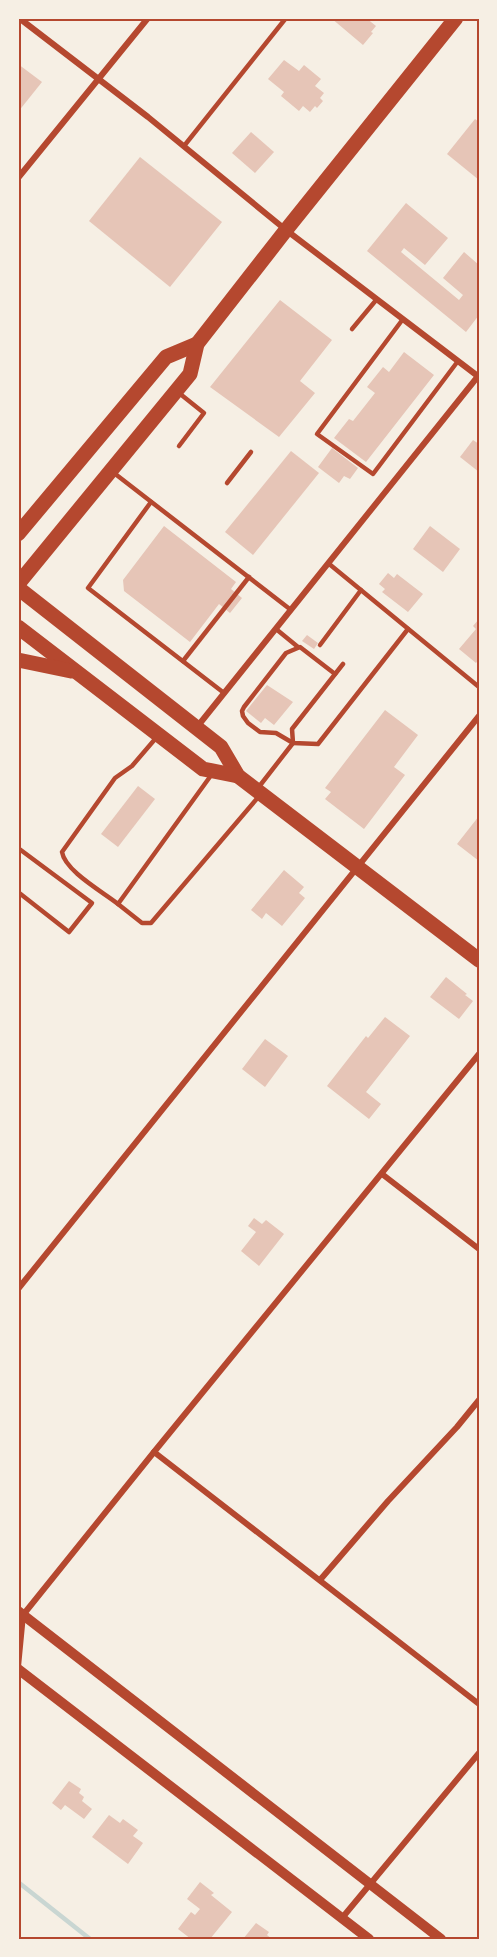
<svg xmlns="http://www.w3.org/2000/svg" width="497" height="1957" viewBox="0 0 497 1957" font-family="'Public Sans',sans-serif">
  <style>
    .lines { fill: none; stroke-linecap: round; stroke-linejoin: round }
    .stream { stroke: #c9d6d2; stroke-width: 4.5 }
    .building { fill: #e6c5b7 }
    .service { stroke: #b5482f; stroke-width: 4.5 }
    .minor { stroke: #b5482f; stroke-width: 6 }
    .tertiary { stroke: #b5482f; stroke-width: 10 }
    .trunk { stroke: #b5482f; stroke-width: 15 }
    .neatline { fill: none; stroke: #b5482f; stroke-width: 2 }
  </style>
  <rect width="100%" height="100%" fill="#f6efe4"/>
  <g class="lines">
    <polyline class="stream" points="18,1882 90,1939"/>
  </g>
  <g class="building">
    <polygon points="331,18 366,18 376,26 371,32 373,33 363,45"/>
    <polygon points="284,60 299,71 304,65 321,79 315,86 324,93 320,98 323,101 317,108 315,106 310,112 303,106 299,111 281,96 284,92 268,79"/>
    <polygon points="18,64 42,82 18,112"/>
    <polygon points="475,119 479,122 479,180 447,154"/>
    <polygon points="251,132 274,152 255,173 232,153"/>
    <polygon points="140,157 222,222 170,287 89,221"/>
    <polygon points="406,203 448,238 425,265 404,248 401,252 459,300 463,295 443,278 464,252 479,265 479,315 466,332 367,251"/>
    <polygon points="280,300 332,340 300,381 315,393 279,437 210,387"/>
    <polygon points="404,352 434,375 366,462 334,438 349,419 353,421 375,393 367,387 383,367 389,372"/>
    <polygon points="473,440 479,444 479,472 460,457"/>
    <polygon points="332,448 358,468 350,479 344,476 339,483 318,467"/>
    <polygon points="291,451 319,473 253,555 225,532"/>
    <polygon points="164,526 236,582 231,589 242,598 230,613 219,604 190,642 124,591 123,580"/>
    <polygon points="430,526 460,549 443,572 413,549"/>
    <polygon points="388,573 394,578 397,574 423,594 408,612 382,592 385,589 379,584"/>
    <polygon points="479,619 479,659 476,663 459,649 476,629 473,626"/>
    <polygon points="307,635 318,643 314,649 302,641"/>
    <polygon points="267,685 293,702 274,725 265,718 261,723 246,711"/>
    <polygon points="385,710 418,735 394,767 405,775 364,829 325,799 331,792 325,788"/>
    <polygon points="138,786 155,799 118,847 101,834"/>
    <polygon points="479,816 479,861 457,844"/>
    <polygon points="284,870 304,887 299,893 305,898 282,926 266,913 262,919 251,910"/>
    <polygon points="446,977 467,994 465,995 473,1001 459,1019 430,997"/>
    <polygon points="385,1017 410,1036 366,1092 381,1104 369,1119 327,1086 366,1036 368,1038"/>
    <polygon points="265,1039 288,1056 265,1087 242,1069"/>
    <polygon points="254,1218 262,1224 266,1220 284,1234 259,1266 241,1251 256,1232 248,1226"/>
    <polygon points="69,1781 81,1789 79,1793 84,1797 82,1801 92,1809 84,1819 65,1805 61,1810 52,1803"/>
    <polygon points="109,1815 120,1823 123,1819 138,1830 133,1836 143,1843 128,1864 92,1837"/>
    <polygon points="200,1882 214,1893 211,1895 232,1912 210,1939 191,1939 178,1929 191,1912 195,1915 200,1909 187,1899"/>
    <polygon points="256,1923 269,1932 267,1935 272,1939 243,1939"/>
  </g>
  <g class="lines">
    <g class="service">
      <polyline points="184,146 286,18"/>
      <polyline points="403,319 317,434 373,474 458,361"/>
      <polyline points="352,329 377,299"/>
      <polyline points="179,393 204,413 179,446"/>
      <polyline points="114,473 291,610"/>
      <polyline points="227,483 251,452"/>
      <polyline points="151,502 88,588 224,693"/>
      <polyline points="328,563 479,687"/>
      <polyline points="276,629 298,647"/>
      <polyline points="320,645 361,590"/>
      <polyline points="183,661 249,577"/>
      <polyline points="335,674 300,647 286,653 244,707 242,711 243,716 248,723 260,732 276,733 293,743 318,744 408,629"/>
      <path d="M 156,738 L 132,766 L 115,778 L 62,852 C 65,871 103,892 118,904 L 212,774"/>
      <polyline points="258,788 293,743 292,729 343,664"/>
      <polyline points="18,848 92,903 69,932 18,892"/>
      <polyline points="118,904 142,923 151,923 260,795"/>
    </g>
    <g class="minor">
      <polyline points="19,18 148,117 286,230 479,377"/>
      <polyline points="18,178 148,18"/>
      <polyline points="197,727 479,375"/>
      <polyline points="382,1174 479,1249"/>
      <polyline points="18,1289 479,716"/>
      <polyline points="154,1452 479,1704"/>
      <polyline points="320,1580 388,1501 457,1427 479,1400"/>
      <polyline points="18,1667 23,1615 154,1452 479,1054"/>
      <polyline points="342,1918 479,1753"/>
    </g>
    <g class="tertiary">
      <polyline points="18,1611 441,1939"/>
      <polyline points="18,1669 369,1939"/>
    </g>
    <g class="trunk">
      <polyline points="18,534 166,357 197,344"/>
      <polyline points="18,584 190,374 197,344 286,230 456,18"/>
      <polyline points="18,588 221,747 238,776 479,960"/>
      <polyline points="18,627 203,769 238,776"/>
      <polyline points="18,660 71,671"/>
    </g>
  </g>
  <rect width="497" height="1957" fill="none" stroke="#f6efe4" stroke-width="39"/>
  <rect x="20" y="20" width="458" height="1918" class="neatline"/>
</svg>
